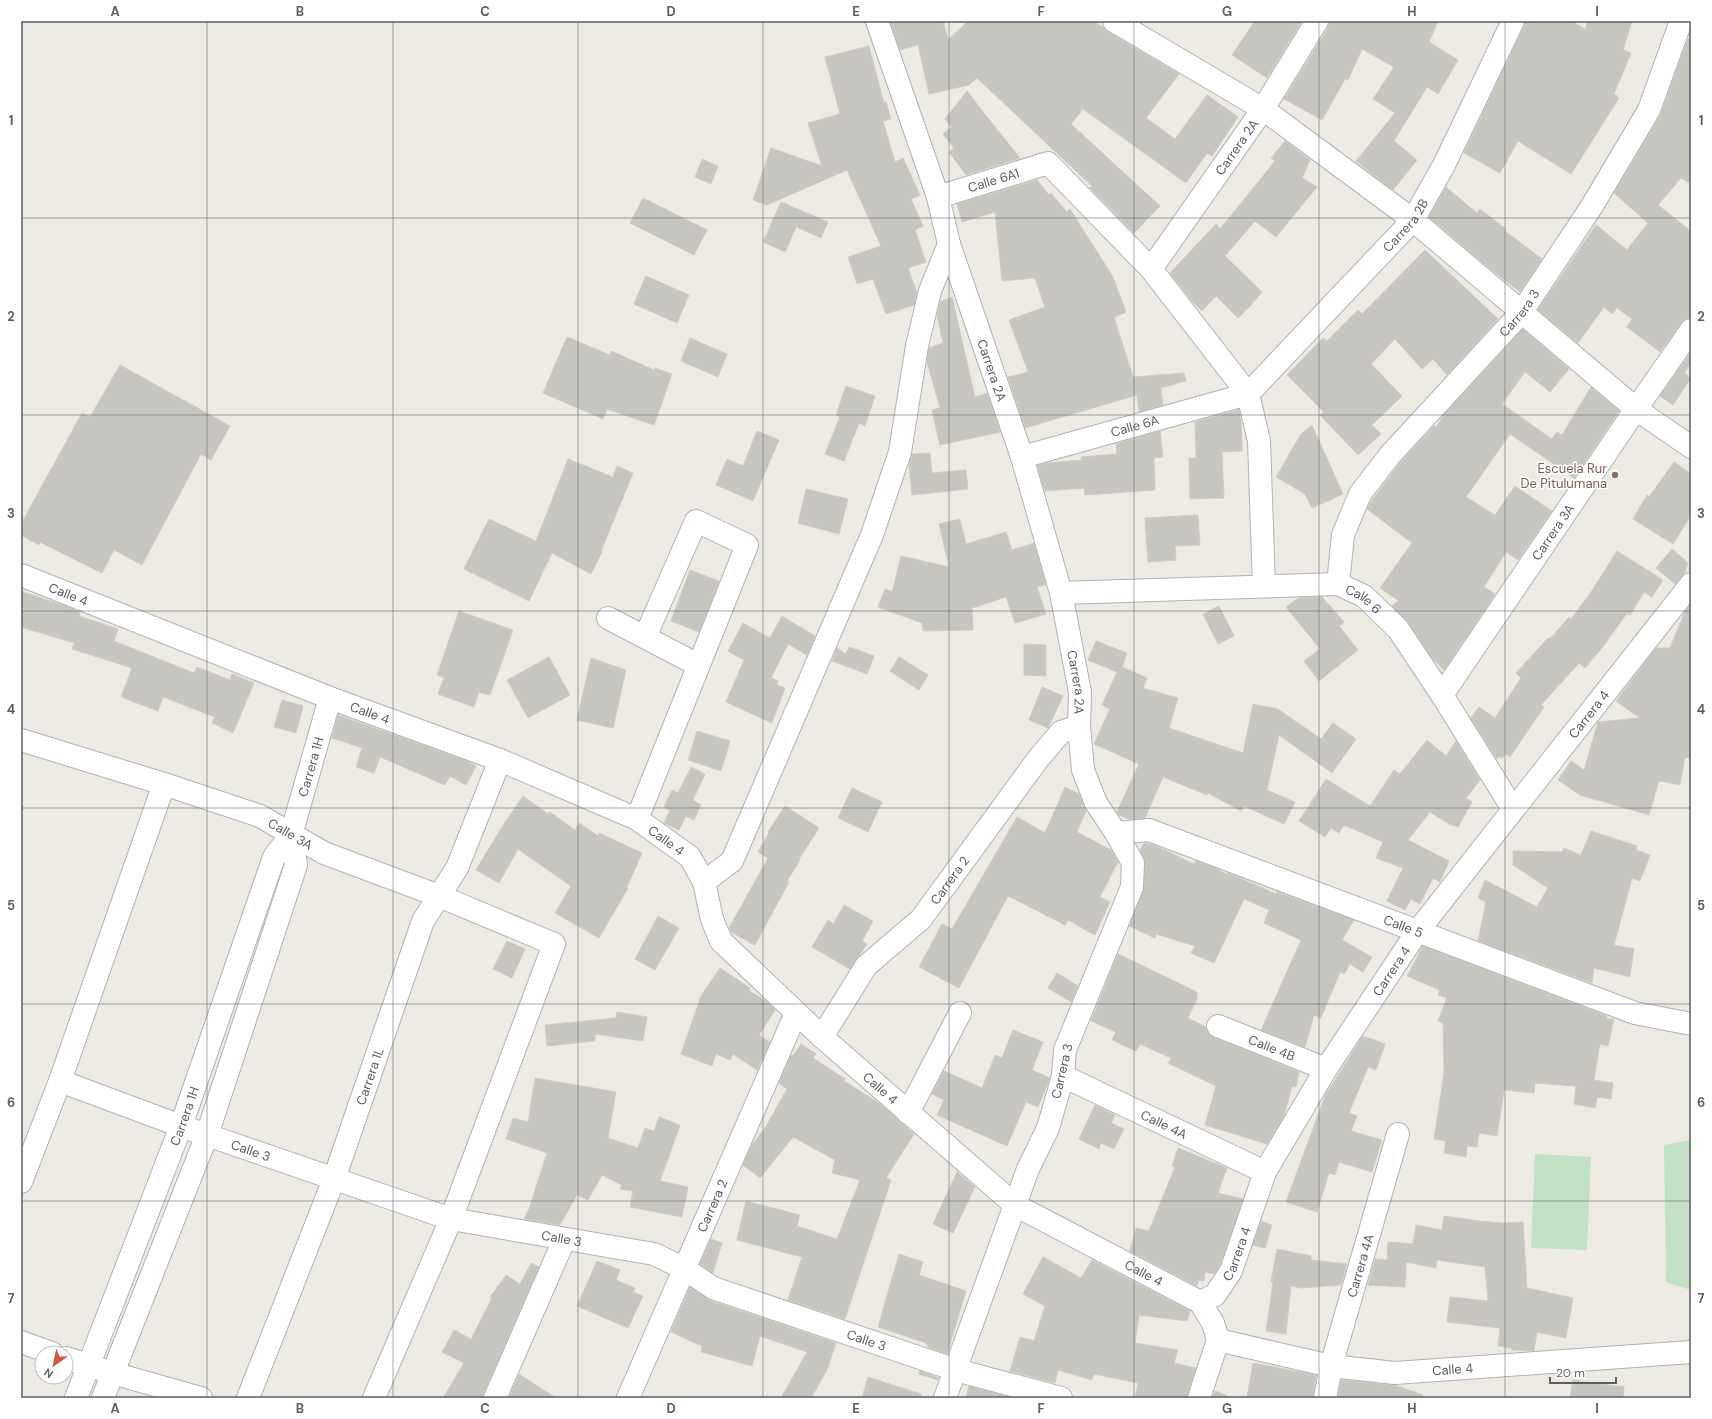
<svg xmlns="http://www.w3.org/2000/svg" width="1712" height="1419" viewBox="0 0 1712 1419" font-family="'DM Sans',sans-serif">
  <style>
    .green { fill: #c2e0c4 }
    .building { fill: #c7c5c0; stroke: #d0ccc2 }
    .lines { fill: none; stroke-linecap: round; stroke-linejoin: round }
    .street-casing { stroke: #b0b3b7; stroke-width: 24 }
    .street { stroke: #fff; stroke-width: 22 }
    .grid { fill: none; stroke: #5b5e62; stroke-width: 1; stroke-opacity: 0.55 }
    .education-dot { fill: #8d6e63; stroke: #fff; stroke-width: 1.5 }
    .labels { text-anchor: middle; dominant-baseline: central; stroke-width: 3; stroke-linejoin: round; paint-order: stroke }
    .street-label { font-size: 13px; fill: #5b5e62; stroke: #fff }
    .education-label { font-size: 13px; fill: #785e54; stroke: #fff; text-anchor: end }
    .neatline { fill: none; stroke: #5b5e62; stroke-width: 1.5 }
    .grid-label { font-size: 13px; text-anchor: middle; font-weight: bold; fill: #5b5e62 }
  </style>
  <rect width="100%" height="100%" fill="#eceae3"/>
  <g class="green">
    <polygon points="1691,1140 1691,1290 1666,1282 1664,1145"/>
    <polygon points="1535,1154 1591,1157 1587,1250 1531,1248"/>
  </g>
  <g class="building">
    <polygon points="890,21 943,21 948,40 968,21 1092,21 1103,27 1108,32 1179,74 1146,118 1175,139 1207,95 1238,117 1212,156 1207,153 1186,183 1083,109 1071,124 1160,206 1134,233 1090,188 1092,186 977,78 969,85 929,94 918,45 900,50"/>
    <polygon points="1255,21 1302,21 1267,78 1232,55"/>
    <polygon points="1329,21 1438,21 1429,42 1458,60 1438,94 1427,87 1394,141 1417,160 1393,190 1356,161 1395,113 1373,99 1394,67 1362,49 1348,80 1345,79 1322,120 1284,99 1328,28"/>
    <polygon points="1525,21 1571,21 1585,29 1588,21 1632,21 1623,50 1631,53 1614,94 1619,98 1571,174 1518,141 1500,173 1464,153 1524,26"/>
    <polygon points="1691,36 1691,184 1681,178 1658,205 1691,231 1691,318 1685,319 1681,323 1660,352 1627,327 1632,319 1617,308 1612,314 1604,307 1578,343 1538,310 1596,225 1627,250 1648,223 1614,193 1660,116 1687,41"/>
    <polygon points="869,46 884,103 886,102 891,119 883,121 895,162 903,158 920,195 911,199 923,226 915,230 926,262 908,268 917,293 914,305 886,314 873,279 857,284 848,257 881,246 847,170 767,205 753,200 771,148 822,166 808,123 840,114 825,57"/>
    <polygon points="967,91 988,118 1020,158 966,175 949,152 954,148 943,134 952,127 945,119"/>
    <polygon points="1285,141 1310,160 1302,178 1317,187 1276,237 1255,221 1225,256 1262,292 1251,305 1238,318 1216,296 1202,311 1192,301 1170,273 1216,224 1220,229 1275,161 1271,158"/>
    <polygon points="702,159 718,166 711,184 695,177"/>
    <polygon points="1037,180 1049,195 1051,193 1067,212 1070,209 1113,277 1126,312 1114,317 1133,377 1184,373 1186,381 1161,388 1163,405 1139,412 1137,395 1025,428 1008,377 1028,372 1009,320 1045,307 1035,278 1002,281 995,212 962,222 957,204"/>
    <polygon points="1446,187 1477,213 1480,209 1506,229 1505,231 1542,259 1520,292 1489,268 1429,217"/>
    <polygon points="643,198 707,230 694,255 630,223"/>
    <polygon points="781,202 828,222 821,238 796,227 785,252 763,242"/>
    <polygon points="1425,250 1498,319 1447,375 1433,359 1422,369 1395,339 1371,364 1402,396 1372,425 1381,434 1358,455 1320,415 1324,412 1287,375 1323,338 1327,341 1358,310 1362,314"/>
    <polygon points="646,276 689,295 677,323 634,304"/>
    <polygon points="952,297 975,397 987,393 1000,432 940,445 932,410 940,408 927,362 929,348 943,343 937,315 940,302"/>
    <polygon points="1523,329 1569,369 1550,392 1525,372 1502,404 1552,439 1557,432 1562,435 1591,387 1619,411 1574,478 1510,434 1466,497 1495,515 1515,486 1552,511 1518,560 1506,552 1484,587 1495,594 1444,670 1432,658 1408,622 1392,606 1399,601 1380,588 1412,543 1367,509 1370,503 1400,463 1434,426 1436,427 1446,412"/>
    <polygon points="567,337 610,355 611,351 654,370 655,368 672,374 654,425 607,409 603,419 543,393"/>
    <polygon points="690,338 727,354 718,377 681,361"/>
    <polygon points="1691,352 1691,363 1684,373 1691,378 1673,405 1660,396"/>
    <polygon points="120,365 230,426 211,460 201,454 142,565 114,550 102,573 40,542 39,545 21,535 21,524 82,413 90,417"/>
    <polygon points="846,386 875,396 865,426 859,423 844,461 825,454 840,417 836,415"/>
    <polygon points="1239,410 1241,421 1242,451 1222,452 1224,498 1190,499 1189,458 1196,458 1195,422"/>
    <polygon points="1312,425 1343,494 1312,508 1305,494 1276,477 1301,434"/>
    <polygon points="757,431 779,440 753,501 716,485 727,459 743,466"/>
    <polygon points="1160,431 1163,457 1154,458 1155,490 1085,495 1084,488 1045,491 1037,466 1047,463 1082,460 1081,457 1117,454 1116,444"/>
    <polygon points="930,453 932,473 966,470 968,489 912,495 909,465 912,454"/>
    <polygon points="568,459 613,477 617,466 633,473 601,551 602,552 591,574 552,553 529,601 464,569 489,519 536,541"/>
    <polygon points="1674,462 1691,474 1691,515 1673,544 1633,519 1647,495 1649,497"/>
    <polygon points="806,489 848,499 839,534 798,523"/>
    <polygon points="1198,515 1200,545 1175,546 1176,560 1148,562 1145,518"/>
    <polygon points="960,519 966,544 1006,532 1012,550 1034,543 1046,585 1037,587 1046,614 1015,623 1006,597 972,608 973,630 923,631 922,623 878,607 885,589 892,592 901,556 949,567 939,524"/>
    <polygon points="1672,549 1688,563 1684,574 1675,584 1656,568"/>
    <polygon points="1617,551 1663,580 1652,597 1644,592 1630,615 1627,613 1602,648 1585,668 1579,663 1541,705 1544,707 1510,757 1506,754 1502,758 1499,756 1497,759 1471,718 1479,707 1495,718 1521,678 1516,673 1548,638 1550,639 1569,617 1571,619 1591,592"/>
    <polygon points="690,570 719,581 699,632 671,621"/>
    <polygon points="21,591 65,606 80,612 79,616 118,629 114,641 194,673 197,667 230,680 232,674 254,683 233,733 212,723 215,717 163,697 158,711 121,697 132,668 72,649 74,643 21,627"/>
    <polygon points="1322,597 1344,622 1339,626 1358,650 1319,681 1304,661 1320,649 1286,607 1299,598"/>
    <polygon points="1691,604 1691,759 1685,757 1680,785 1659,781 1649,815 1580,795 1558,780 1571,761 1584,770 1598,722 1640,718 1616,701 1656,648 1670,648 1685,611"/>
    <polygon points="1219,606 1234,636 1218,644 1203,614"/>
    <polygon points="459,611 513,630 490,695 479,692 474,707 438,694 444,678 437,675"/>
    <polygon points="782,616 815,636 807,655 788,644 771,678 778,681 777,685 785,688 772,723 726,702 744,660 728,651 743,623 770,638"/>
    <polygon points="1096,641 1127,653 1122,667 1147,678 1143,688 1178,698 1169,728 1243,753 1253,704 1278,709 1321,739 1333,723 1356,739 1332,773 1279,735 1267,790 1295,802 1284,824 1244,806 1241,811 1208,793 1207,795 1163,777 1145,818 1129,819 1119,815 1117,812 1139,764 1094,744 1110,709 1102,705 1117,672 1088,660"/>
    <polygon points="1024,644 1046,645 1046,676 1024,675"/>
    <polygon points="849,647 874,656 867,674 832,661 837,648 846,654"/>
    <polygon points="549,657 570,695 528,718 507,680"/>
    <polygon points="899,657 928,675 919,690 890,671"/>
    <polygon points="591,658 626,670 613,728 577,720"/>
    <polygon points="1042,687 1063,696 1048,728 1029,720"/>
    <polygon points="282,700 303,706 296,733 274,727"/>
    <polygon points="338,715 467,761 476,766 466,785 450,776 445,785 380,757 374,773 356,767 362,748 332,738"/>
    <polygon points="697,731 730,741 721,771 688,760"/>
    <polygon points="1427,740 1446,756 1456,741 1480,780 1466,798 1472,802 1458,827 1449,824 1430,812 1408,840 1449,861 1440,882 1433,878 1420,904 1411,899 1405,910 1387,901 1403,868 1376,858 1383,842 1344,825 1339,833 1331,828 1325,837 1299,821 1326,779 1370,806 1394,770 1400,774"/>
    <polygon points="691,767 705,774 693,800 701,805 694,820 686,816 679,830 664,823 670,810 664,807 672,790 678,793"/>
    <polygon points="1065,787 1079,794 1086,811 1077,832 1111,850 1118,862 1100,897 1110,902 1095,935 1068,920 1065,925 1008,896 959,988 919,967 942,924 952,929 1017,817 1045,833"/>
    <polygon points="852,788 882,802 868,832 838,818"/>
    <polygon points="523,796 548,814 550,812 575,830 579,823 598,836 599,833 642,853 627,887 628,888 599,938 555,913 571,886 518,849 499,883 476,870 500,830"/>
    <polygon points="785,806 819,828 799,859 800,860 787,881 789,882 755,945 731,932 729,928 768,858 758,852 769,833 768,832"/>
    <polygon points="1591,831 1637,846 1636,850 1650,855 1640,881 1632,878 1614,945 1634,949 1630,977 1594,968 1592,983 1478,941 1486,902 1478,898 1485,880 1537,907 1548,888 1513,865 1513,851 1562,852 1564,848 1581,855"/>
    <polygon points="1144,843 1154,845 1194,864 1196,861 1215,868 1226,874 1227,873 1240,878 1276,894 1277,892 1354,920 1342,940 1372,957 1363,972 1350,964 1344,974 1340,972 1321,1018 1314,1015 1305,1047 1261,1030 1301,940 1264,923 1269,910 1244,899 1214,963 1191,953 1195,946 1156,934 1155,938 1129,926 1144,888 1145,863 1140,850"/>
    <polygon points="844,905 873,921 862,941 867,944 850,969 812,947 828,920 833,924"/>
    <polygon points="658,916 679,928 655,970 635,959"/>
    <polygon points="507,941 525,949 512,978 493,969"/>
    <polygon points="1423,946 1607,1016 1606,1019 1614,1019 1608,1046 1600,1044 1594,1080 1613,1083 1611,1099 1597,1097 1595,1108 1574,1104 1576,1086 1535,1083 1534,1093 1504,1090 1497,1136 1479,1133 1477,1147 1467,1146 1466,1157 1444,1153 1446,1141 1434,1139 1444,1073 1443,1023 1438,1021 1447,998 1438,995 1440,990 1407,976"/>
    <polygon points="1118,954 1197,992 1197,999 1188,1018 1206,1027 1208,1033 1213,1037 1299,1072 1296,1087 1292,1086 1284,1116 1267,1144 1205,1125 1216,1086 1168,1063 1171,1058 1140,1044 1136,1051 1112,1040 1116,1032 1091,1021"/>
    <polygon points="720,968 750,988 749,991 766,1001 775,1010 759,1035 770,1042 757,1070 733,1054 730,1060 716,1054 712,1066 681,1054 701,996"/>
    <polygon points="1057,973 1078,986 1071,1002 1048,988"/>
    <polygon points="617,1012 647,1017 643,1041 595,1034 595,1041 547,1046 545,1025 616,1018"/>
    <polygon points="1013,1030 1043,1042 1032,1070 1050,1078 1038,1107 1026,1102 1007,1146 937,1115 944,1100 932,1094 944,1071 982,1088 995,1055 1002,1058"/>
    <polygon points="1363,1036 1385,1044 1376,1070 1368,1067 1349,1113 1357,1116 1351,1131 1382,1140 1372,1172 1339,1162 1335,1175 1329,1173 1317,1212 1286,1202 1325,1096"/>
    <polygon points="801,1044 816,1054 813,1058 845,1079 844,1081 879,1103 914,1134 886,1178 891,1180 845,1319 788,1300 802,1257 737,1240 746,1201 800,1215 797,1226 837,1239 860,1180 832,1173 835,1160 793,1137 760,1178 743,1165 752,1145 765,1128 787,1089 779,1083 791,1055 793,1056"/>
    <polygon points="535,1078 616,1092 608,1138 638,1148 645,1128 654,1131 659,1117 680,1125 660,1181 688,1187 682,1217 630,1207 633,1191 620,1189 622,1185 602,1175 588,1200 577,1195 560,1225 524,1219 529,1209 547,1153 506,1139 513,1118 528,1122"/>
    <polygon points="1095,1105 1115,1115 1111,1123 1124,1129 1114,1149 1101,1143 1099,1149 1079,1139"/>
    <polygon points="1178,1148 1227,1168 1218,1193 1243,1199 1220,1265 1214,1274 1205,1272 1204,1281 1199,1280 1197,1286 1130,1251 1136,1228 1149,1231 1175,1167 1172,1166"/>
    <polygon points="957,1172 975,1187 953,1233 933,1224"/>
    <polygon points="1444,1216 1479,1221 1503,1223 1523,1222 1527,1288 1573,1298 1566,1338 1537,1332 1534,1351 1512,1350 1512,1348 1498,1346 1500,1328 1447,1322 1450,1297 1488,1301 1485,1267 1437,1260 1436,1268 1406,1262 1405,1287 1368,1285 1375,1259 1387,1260 1388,1242 1413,1244 1416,1225 1442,1230"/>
    <polygon points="1261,1221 1272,1225 1265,1248 1253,1245"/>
    <polygon points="711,1239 722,1243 713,1273 700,1264"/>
    <polygon points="1277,1249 1311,1256 1311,1260 1347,1264 1341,1285 1301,1288 1291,1286 1286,1334 1266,1331 1273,1283 1271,1282"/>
    <polygon points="899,1254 923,1262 919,1275 966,1291 947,1354 928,1347 928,1345 926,1344 926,1343 878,1327"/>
    <polygon points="1043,1257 1081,1278 1092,1260 1190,1311 1187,1321 1139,1315 1135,1343 1178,1350 1174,1363 1196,1368 1187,1398 1135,1398 1138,1383 1094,1374 1092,1380 1058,1370 1055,1383 1010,1371 1020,1337 1034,1341 1045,1306 1023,1294"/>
    <polygon points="597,1261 620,1270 616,1280 635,1288 633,1292 643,1296 628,1328 577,1306"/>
    <polygon points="531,1263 539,1267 484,1393 483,1398 443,1398 464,1363 442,1352 454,1330 471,1339 492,1298 490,1297 506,1275 520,1284"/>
    <polygon points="690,1287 709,1300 836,1343 827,1370 811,1398 781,1398 807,1352 760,1336 752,1366 701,1352 702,1346 671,1332"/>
    <polygon points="1253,1363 1316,1375 1313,1398 1247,1398"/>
    <polygon points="920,1371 939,1378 938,1380 919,1374"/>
    <polygon points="519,1374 556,1398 509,1398"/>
    <polygon points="868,1377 921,1394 920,1398 862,1398"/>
    <polygon points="1341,1380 1395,1385 1423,1395 1422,1398 1338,1398"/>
    <polygon points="1573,1380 1624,1387 1623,1398 1570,1398"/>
    <polygon points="969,1386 1012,1398 966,1398"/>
    <polygon points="1215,1391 1226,1395 1226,1398 1212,1398"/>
  </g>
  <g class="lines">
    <g class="street-casing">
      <g id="street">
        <path id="s1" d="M 877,21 L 938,197 L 949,244 L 1022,457 L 1061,593 L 1080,692 L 1079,726 L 1083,770 L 1096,803 L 1116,833 L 1133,863 L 1132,887 L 1065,1050 L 1063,1076 L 1048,1128 L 1028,1169 L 945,1398"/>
        <polyline points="1114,21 1263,109 1413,220 1636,409 1691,447"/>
        <path id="s2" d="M 938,197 L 1048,163 L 1151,269 L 1248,394 L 1259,441 L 1264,586"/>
        <path id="s3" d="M 1151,269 L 1263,109 L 1317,21"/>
        <path id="s4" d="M 1248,394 L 1413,220 L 1444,165 L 1513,21"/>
        <path id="s5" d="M 1022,457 L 1248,394"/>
        <path id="s6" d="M 21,575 L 330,698 L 500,760 L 637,819 L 690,857 L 704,882 L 712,919 L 721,941 L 822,1037 L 1015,1205 L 1200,1302"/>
        <path id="s7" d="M 1338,584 L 1343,535 L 1360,494 L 1390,455 L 1521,313 L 1592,206 L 1649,110 L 1681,21"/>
        <path id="s8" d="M 1061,593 L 1338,584 L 1364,596 L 1398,629 L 1442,695 L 1513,809"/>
        <polyline points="608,618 698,665"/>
        <path id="s9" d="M 1442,695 L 1636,409 L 1691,330"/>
        <path id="s10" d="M 21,740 L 164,784 L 260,816 L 324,853 L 439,896 L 554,944 L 451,1219 L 374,1398"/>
        <polyline points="637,819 747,545 696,521 645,637"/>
        <path id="s11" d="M 1116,833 L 1149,830 L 1635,1013 L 1691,1024"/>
        <polyline points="704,882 732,861 872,535 900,452 917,346 930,291 949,244"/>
        <path id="s12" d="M 1218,1026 L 1326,1069"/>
        <path id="s13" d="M 822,1037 L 866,966 L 921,919 L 1038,759 L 1061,732 L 1079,726"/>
        <path id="s14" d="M 1063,1076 L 1265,1172"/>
        <path id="s15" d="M 60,1081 L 181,1126 L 451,1219 L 654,1254 L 685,1269 L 713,1288 L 956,1370 L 1061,1398"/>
        <polyline points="908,1113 960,1013"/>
        <polyline points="21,1182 60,1081 164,784"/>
        <path id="s16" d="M 1218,1340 L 1331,1366 L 1395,1373 L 1691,1352"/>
        <polyline points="21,1342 52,1353"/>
        <polyline points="66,1358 112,1373 201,1398"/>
        <path id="s17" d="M 76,1398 L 181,1126 L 274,857 L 291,835 L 330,698"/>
        <polyline points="103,1398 207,1135 296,865 291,835"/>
        <path id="s18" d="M 248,1398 L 334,1179 L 423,921 L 457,868 L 500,760"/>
        <polyline points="495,1398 564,1240"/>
        <path id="s19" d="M 628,1398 L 796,1013"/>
        <path id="s20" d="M 1199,1398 L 1218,1340 L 1213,1323 L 1200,1302 L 1215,1295 L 1231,1271 L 1265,1172 L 1326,1069 L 1417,932 L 1691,584"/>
        <path id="s21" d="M 1325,1398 L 1331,1366 L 1398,1134"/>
      </g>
    </g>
    <use href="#street" class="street"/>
  </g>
  <path class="grid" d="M 207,21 L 207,1398M 393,21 L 393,1398M 578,21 L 578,1398M 763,21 L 763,1398M 949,21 L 949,1398M 1134,21 L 1134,1398M 1319,21 L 1319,1398M 1505,21 L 1505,1398M 21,218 L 1691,218M 21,415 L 1691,415M 21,611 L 1691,611M 21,808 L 1691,808M 21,1004 L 1691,1004M 21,1201 L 1691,1201"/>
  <circle class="education-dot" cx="1615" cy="475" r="4"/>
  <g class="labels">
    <g class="street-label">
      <text stroke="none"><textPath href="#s3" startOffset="149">Carrera 2A</textPath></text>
      <text stroke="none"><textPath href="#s2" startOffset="58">Calle 6A1</textPath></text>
      <text stroke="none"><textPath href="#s4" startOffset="231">Carrera 2B</textPath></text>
      <text stroke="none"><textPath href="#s7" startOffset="335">Carrera 3</textPath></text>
      <text stroke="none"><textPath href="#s1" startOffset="368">Carrera 2A</textPath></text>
      <text stroke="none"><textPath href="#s5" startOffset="117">Calle 6A</textPath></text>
      <text stroke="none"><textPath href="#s9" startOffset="197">Carrera 3A</textPath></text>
      <text stroke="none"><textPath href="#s6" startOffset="51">Calle 4</textPath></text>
      <text stroke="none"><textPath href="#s8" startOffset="307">Calle 6</textPath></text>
      <text stroke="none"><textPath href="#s1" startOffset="692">Carrera 2A</textPath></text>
      <text stroke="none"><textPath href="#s6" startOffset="375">Calle 4</textPath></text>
      <text stroke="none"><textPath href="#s20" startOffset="815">Carrera 4</textPath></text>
      <text stroke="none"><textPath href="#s17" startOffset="675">Carrera 1H</textPath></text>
      <text stroke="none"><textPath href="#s10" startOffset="286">Calle 3A</textPath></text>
      <text stroke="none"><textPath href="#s6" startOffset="699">Calle 4</textPath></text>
      <text stroke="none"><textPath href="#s13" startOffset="204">Carrera 2</textPath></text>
      <text stroke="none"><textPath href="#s11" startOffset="305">Calle 5</textPath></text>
      <text stroke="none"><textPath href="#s20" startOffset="491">Carrera 4</textPath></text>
      <text stroke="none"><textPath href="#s12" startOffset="58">Calle 4B</textPath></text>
      <text transform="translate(1062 1071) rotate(-77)">Carrera 3</text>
      <text stroke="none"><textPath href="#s18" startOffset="344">Carrera 1L</textPath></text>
      <text stroke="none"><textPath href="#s6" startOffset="1035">Calle 4</textPath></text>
      <text stroke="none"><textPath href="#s17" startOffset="302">Carrera 1H</textPath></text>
      <text stroke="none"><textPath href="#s14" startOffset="112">Calle 4A</textPath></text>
      <text stroke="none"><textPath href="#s15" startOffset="203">Calle 3</textPath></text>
      <text stroke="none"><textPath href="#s19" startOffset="210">Carrera 2</textPath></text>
      <text stroke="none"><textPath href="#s15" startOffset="527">Calle 3</textPath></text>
      <text stroke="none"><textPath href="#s20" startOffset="167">Carrera 4</textPath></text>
      <text stroke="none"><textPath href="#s21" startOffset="137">Carrera 4A</textPath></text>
      <text stroke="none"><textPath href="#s6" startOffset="1359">Calle 4</textPath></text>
      <text stroke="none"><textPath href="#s15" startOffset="851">Calle 3</textPath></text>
      <text stroke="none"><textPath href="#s16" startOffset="238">Calle 4</textPath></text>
    </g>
    <g class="education-label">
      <text x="1607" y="468">Escuela Rur<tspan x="1607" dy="15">De Pitulumana</tspan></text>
    </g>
  </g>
  <rect width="1712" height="1419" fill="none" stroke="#ffffff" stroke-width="44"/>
  <g transform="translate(54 1365) rotate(213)"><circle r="19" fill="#ffffff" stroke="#bdbfc0"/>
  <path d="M0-3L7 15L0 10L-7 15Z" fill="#d25642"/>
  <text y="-6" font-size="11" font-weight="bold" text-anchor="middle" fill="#5b5e62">N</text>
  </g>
  <path d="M1550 1377v6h66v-6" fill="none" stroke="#5b5e62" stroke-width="2"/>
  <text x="1556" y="1377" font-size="12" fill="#5b5e62" stroke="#ffffff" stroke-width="3" paint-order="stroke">20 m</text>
  <rect x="22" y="22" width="1668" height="1375" class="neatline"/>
  <g class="grid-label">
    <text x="115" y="16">A</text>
    <text x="300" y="16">B</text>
    <text x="485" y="16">C</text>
    <text x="671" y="16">D</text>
    <text x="856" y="16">E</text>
    <text x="1041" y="16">F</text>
    <text x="1227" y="16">G</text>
    <text x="1412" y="16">H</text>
    <text x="1597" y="16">I</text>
    <text x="11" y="125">1</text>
    <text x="1701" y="125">1</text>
    <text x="11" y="321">2</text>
    <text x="1701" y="321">2</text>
    <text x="11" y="518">3</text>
    <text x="1701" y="518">3</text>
    <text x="11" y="714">4</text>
    <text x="1701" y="714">4</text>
    <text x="11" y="910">5</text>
    <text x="1701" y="910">5</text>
    <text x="11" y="1107">6</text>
    <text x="1701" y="1107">6</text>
    <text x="11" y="1303">7</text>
    <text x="1701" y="1303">7</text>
    <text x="115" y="1413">A</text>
    <text x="300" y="1413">B</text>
    <text x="485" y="1413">C</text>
    <text x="671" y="1413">D</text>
    <text x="856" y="1413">E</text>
    <text x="1041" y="1413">F</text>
    <text x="1227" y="1413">G</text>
    <text x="1412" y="1413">H</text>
    <text x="1597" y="1413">I</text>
  </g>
</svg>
